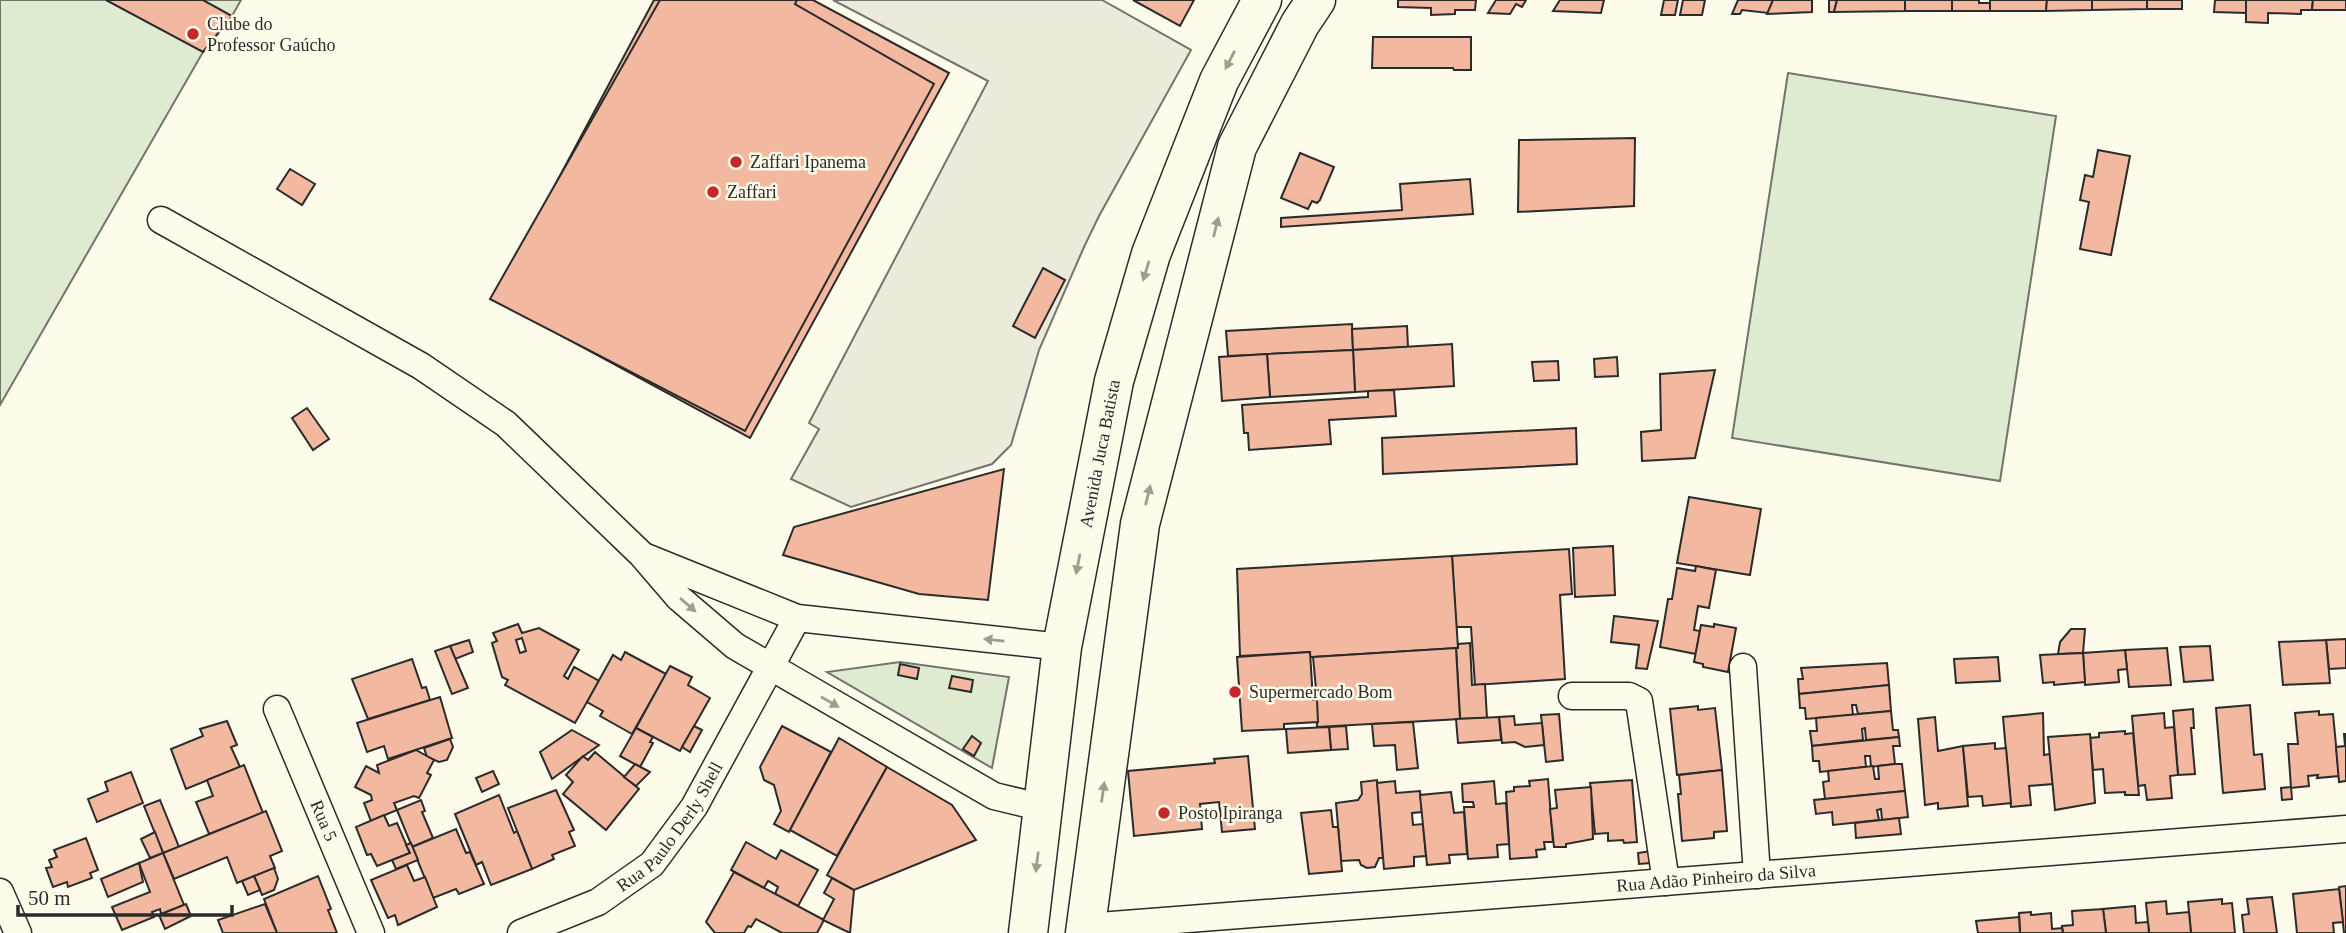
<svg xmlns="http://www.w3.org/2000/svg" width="2346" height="933" viewBox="0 0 2346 933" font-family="'Times New Roman',serif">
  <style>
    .green { fill: #deebd1; stroke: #74746e; stroke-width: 2 }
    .parking { fill: #eceadb; stroke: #74746e; stroke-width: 2 }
    .building { fill: #f2b8a0; stroke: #2b2b2b; stroke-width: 2; fill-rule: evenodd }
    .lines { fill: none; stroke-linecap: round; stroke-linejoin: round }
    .minor-casing { stroke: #2b2b2b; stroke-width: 29 }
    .primary-casing { stroke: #2b2b2b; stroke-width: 41 }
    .minor { stroke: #fdfbea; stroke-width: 26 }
    .primary { stroke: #fdfbea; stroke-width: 38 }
    .oneway { fill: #9e9d94 }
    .poi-dot { fill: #c62828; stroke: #fdfbea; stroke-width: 2.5 }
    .labels { text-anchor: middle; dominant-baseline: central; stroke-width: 5; stroke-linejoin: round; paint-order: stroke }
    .poi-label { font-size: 18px; fill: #2b2b2b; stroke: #fdfbea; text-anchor: start }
    .street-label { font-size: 18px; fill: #2b2b2b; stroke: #fdfbea }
  </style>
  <rect width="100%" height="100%" fill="#fdfbea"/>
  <g class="green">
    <polygon points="0,0 241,0 232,16 203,52 0,405"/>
    <polygon points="1788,73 2056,116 2000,481 1732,438"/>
    <polygon points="900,662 1009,677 992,768 827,672"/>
  </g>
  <polygon class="parking" points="833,0 1102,0 1191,50 1099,216 1084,247 1039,350 1011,445 992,464 851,507 791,479 819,429 809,423 988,81"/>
  <g class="building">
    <polygon points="106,0 203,0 232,16 203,52"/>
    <polygon points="654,0 813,0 949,73 750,438 494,299"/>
    <polygon points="660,0 797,0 795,4 934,84 745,431 490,299"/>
    <polygon points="1133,0 1194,0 1180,26"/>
    <polygon points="1398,0 1476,0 1475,10 1455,10 1455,14 1431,15 1431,8 1398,7"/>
    <polygon points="1496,0 1526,0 1522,7 1516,4 1510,14 1488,13"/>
    <polygon points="1560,0 1604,0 1601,13 1553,11"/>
    <polygon points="1664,0 1678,0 1675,15 1661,15"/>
    <polygon points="1683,0 1705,0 1702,15 1680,15"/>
    <polygon points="1738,0 1773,0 1768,13 1742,10 1740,14 1732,14"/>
    <polygon points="1773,0 1812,0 1812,12 1767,14"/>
    <polygon points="1829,0 1837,0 1834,12 1829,12"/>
    <polygon points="1837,0 1905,0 1905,11 1834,12"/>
    <rect x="1905" y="0" width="47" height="11"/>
    <polygon points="1952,0 1979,0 1979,3 1990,3 1990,11 1952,11"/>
    <polygon points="1990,0 2047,0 2046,11 1990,11"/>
    <polygon points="2047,0 2092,0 2092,10 2046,11"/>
    <polygon points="2092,0 2147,0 2147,9 2092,10"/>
    <rect x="2147" y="0" width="35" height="9"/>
    <polygon points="2215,0 2246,0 2246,13 2214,12"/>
    <polygon points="2246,0 2313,0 2312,10 2301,10 2301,14 2268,13 2268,23 2246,22"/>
    <polygon points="2313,0 2346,0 2346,10 2312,10"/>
    <polygon points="1373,37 1471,37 1471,70 1454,70 1453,68 1372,68"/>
    <polygon points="1635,138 1634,206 1518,212 1519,140"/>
    <polygon points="2098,150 2130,156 2111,255 2080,249 2089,202 2080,200 2085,175 2093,177"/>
    <polygon points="1300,153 1334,167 1320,200 1317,203 1312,201 1308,209 1281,198"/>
    <polygon points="290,169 315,184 302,205 277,189"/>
    <polygon points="1470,179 1473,214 1281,227 1281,218 1402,210 1400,184"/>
    <polygon points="1043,268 1065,280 1035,338 1013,326"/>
    <polygon points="1352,324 1353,350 1228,356 1226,331"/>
    <polygon points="1407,326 1408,347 1353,350 1352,329"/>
    <polygon points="1452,344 1454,386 1355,392 1353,350"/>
    <polygon points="1353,350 1355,392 1270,397 1267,354"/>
    <polygon points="1267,354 1270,397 1222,401 1219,357"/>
    <polygon points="1617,357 1618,376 1595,377 1594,359"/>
    <polygon points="1558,361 1559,380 1534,381 1532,362"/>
    <polygon points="1715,370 1695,458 1642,461 1641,432 1661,430 1660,374"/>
    <polygon points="1394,390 1396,416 1329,420 1331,444 1249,450 1248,433 1244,433 1242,405 1368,397 1368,391"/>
    <polygon points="307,408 329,439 313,450 292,418"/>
    <polygon points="1576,428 1577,464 1383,474 1382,438"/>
    <polygon points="1004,469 988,600 919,594 783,555 794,527"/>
    <polygon points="1689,497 1761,509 1750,575 1677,563"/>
    <polygon points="1613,546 1615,595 1575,597 1573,548"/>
    <polygon points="1569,549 1572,594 1560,595 1565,679 1475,685 1471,627 1456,627 1452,556"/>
    <polygon points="1452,556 1458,648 1313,657 1310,657 1310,652 1240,656 1237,569"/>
    <polygon points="1696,566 1716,570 1709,608 1698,606 1694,630 1700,631 1696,654 1660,647 1668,599 1672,599 1677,568 1695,571"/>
    <polygon points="1614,616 1658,621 1647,669 1636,668 1639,645 1611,642"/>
    <path d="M 518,624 L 522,633 L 539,628 L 579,650 L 564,676 L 568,679 L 574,667 L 599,681 L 575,723 L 505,685 L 508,680 L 502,677 L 492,643 L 497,641 L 493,633 ZM 522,638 L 526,651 L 520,653 L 516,640 Z"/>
    <polygon points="1714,624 1736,628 1728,672 1703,667 1703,664 1694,662 1701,625 1714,627"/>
    <polygon points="2071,629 2085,629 2083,653 2058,654 2060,642"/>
    <polygon points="2346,639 2346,668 2329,669 2326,640"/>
    <polygon points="469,640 473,652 455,659 450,646"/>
    <polygon points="2326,640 2330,683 2283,685 2279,642"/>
    <polygon points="1470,643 1472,685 1485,684 1487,718 1460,719 1456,648 1458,648 1458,644"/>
    <polygon points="450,646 468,688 452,694 435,651"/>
    <polygon points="2210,646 2213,680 2184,682 2180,647"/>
    <polygon points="1456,648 1460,719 1317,727 1317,700 1313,657"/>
    <polygon points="2167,648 2171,685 2129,687 2125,650"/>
    <polygon points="2125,650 2127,669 2118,670 2119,682 2085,685 2083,653"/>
    <polygon points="625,652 666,674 632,734 600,716 603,711 587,702 613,655 621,660"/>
    <polygon points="1310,652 1313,700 1317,700 1318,722 1284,724 1284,729 1242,731 1237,657"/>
    <polygon points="2083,653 2085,682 2054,685 2054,682 2043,683 2040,655"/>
    <polygon points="1998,657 2000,681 1956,683 1954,659"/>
    <polygon points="412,659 422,688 426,687 430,700 368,719 352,679"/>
    <polygon points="1887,663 1889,685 1799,694 1798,679 1803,679 1801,668"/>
    <polygon points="900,664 919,668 917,679 898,675"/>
    <polygon points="670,666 692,677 688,685 710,698 680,751 636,728"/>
    <polygon points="952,676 973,680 971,692 949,688"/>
    <polygon points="1889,685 1891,711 1858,714 1856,705 1852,705 1853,715 1806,719 1805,708 1800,708 1799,694"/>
    <polygon points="440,697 452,738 388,759 384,746 367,752 357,723"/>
    <polygon points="2250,705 2254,755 2262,754 2265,789 2223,793 2216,708"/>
    <polygon points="1698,706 1698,710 1715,708 1722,770 1677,775 1670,709"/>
    <polygon points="2193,709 2194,728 2191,728 2195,774 2178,775 2173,711"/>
    <polygon points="1891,711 1893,730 1898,730 1899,737 1866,740 1865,728 1862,729 1863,740 1812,746 1810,731 1817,731 1816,718"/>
    <polygon points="2319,711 2319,715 2333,714 2339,776 2317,778 2318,775 2308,776 2309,786 2291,788 2288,744 2298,744 2295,713"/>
    <polygon points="2043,713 2044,755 2050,754 2053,784 2029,786 2031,805 2011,807 2003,717"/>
    <polygon points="2164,713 2165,728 2174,727 2178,775 2170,776 2172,798 2147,800 2145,785 2138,786 2132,716"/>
    <polygon points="1559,714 1563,760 1546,762 1541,715"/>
    <polygon points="1514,716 1515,725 1542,723 1544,745 1525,747 1515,742 1502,743 1499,717"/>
    <polygon points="1499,717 1501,740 1458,743 1456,719"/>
    <polygon points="1935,717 1938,751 1963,746 1968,806 1938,809 1938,803 1925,805 1918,719"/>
    <polygon points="227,721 237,745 231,747 240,767 186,789 171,749 203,736 200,729"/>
    <polygon points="1413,722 1418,768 1397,770 1395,745 1374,746 1372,724"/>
    <polygon points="694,726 702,730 690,752 682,747"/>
    <polygon points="782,726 831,752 789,832 774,824 781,811 774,785 764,780 760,767"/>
    <polygon points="1346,726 1348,749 1331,750 1329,727"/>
    <polygon points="1329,727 1331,750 1288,753 1286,729"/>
    <polygon points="636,728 653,737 650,742 653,743 640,767 620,756"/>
    <polygon points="572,730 599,745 552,779 540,752"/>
    <polygon points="2125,731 2125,734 2133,733 2139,795 2125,795 2125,792 2105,793 2103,769 2093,770 2090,738 2099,737 2099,733"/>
    <polygon points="2090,734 2095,803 2055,810 2048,737"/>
    <polygon points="2344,734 2346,734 2346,781 2339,782 2336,747 2345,746"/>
    <polygon points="972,736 981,743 974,756 963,749"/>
    <polygon points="1899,737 1900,746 1893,746 1895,764 1871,767 1870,756 1865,756 1866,767 1820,772 1819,761 1813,761 1812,746"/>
    <polygon points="839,738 887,767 837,856 790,830"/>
    <polygon points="450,739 453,747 447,760 439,762 427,757 424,748"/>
    <polygon points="1995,743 1995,749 2006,748 2011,803 1983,806 1982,796 1968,797 1963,746"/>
    <polygon points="416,750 434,760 427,773 431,775 419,798 414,796 394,803 397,810 371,821 364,803 372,800 371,795 355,787 366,766 379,773 377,765"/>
    <polygon points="595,752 639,789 606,830 563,794 573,782 566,775 583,756 588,760"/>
    <polygon points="1248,756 1255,829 1222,832 1219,802 1200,804 1202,829 1134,836 1128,771 1215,763 1214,759"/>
    <polygon points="635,764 650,772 636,786 624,777"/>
    <polygon points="1895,764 1902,764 1905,791 1825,799 1823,782 1829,781 1828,771 1873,766 1875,779 1879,779 1878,766"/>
    <polygon points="244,765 263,813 209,834 196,802 213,796 207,780"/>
    <polygon points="887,767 952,805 976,840 854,890 827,875"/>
    <polygon points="1722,770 1727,831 1714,832 1714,838 1682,841 1678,794 1681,794 1679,775"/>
    <polygon points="493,771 499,784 482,792 476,778"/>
    <polygon points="131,772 143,803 97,822 88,799 108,791 105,782"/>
    <polygon points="1548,779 1553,842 1544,842 1545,849 1536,850 1537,857 1510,859 1506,792 1514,791 1514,787 1530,786 1529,781"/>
    <polygon points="1377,780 1383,858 1379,858 1375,867 1367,868 1361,865 1359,860 1341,861 1336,803 1358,800 1362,794 1361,782"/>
    <polygon points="1632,780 1637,842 1624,843 1623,840 1608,841 1608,833 1595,834 1590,783"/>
    <polygon points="1395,781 1396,793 1420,791 1422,812 1412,813 1413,825 1423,824 1426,856 1414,857 1414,866 1384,869 1377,783"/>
    <polygon points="1494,781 1496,804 1506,803 1509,844 1497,845 1498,857 1468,859 1464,807 1474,807 1473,802 1463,802 1462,784"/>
    <polygon points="1591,787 1593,839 1566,844 1566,847 1554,847 1550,809 1557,808 1555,790"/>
    <polygon points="2291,787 2292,799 2282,800 2281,788"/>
    <polygon points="556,790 574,830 569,832 575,846 552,855 554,859 532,869 508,808"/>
    <polygon points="1905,791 1908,817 1882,820 1881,809 1877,810 1879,820 1833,825 1832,812 1816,814 1814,800"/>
    <polygon points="1451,792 1454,813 1464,812 1467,854 1449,855 1450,863 1427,865 1420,795"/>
    <polygon points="499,795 514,833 517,831 532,869 491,885 482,862 476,865 455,814"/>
    <polygon points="160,800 179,847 163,853 144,806"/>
    <polygon points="421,800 425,811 422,812 433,838 412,847 397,810"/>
    <polygon points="1331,810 1333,827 1338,827 1342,871 1309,874 1301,813"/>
    <polygon points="266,811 282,851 270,856 275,868 237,883 227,857 174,879 163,853"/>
    <polygon points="384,815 389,826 397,823 410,853 377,866 371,854 367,855 356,827"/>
    <polygon points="1899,818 1901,834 1856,838 1855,823"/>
    <polygon points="456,829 466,853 470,852 484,884 459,894 456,889 433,898 412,847"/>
    <polygon points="155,832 163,853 150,858 141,839"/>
    <polygon points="86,838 98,870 90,873 92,878 68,887 67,882 53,887 46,868 52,867 49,860 57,857 54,850"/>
    <polygon points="746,842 776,859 781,850 818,870 798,906 775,894 778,887 768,881 764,888 731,870"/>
    <polygon points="411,843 418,860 396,869 392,860 410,853 406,845"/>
    <polygon points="1651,851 1651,863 1639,864 1638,853"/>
    <polygon points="163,853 184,905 161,914 160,909 152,912 154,917 122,930 112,907 150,892 139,863"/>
    <polygon points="139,863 143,882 108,897 101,879"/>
    <polygon points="407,865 414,881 425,877 437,907 398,925 395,915 388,918 371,880"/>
    <polygon points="274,868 278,879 274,890 262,895 254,876"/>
    <polygon points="734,872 824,920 817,933 782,933 756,919 751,927 748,926 744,933 715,933 706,922"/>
    <polygon points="254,876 260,890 248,895 242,881"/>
    <polygon points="318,876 331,909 328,910 337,933 277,933 264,899"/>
    <polygon points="832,878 854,890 850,933 823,920 834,899 824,893"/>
    <polygon points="2346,886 2346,933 2344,933 2339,887"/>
    <polygon points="2339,889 2343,922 2333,923 2334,933 2297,933 2293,894"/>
    <polygon points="2272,897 2277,933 2244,933 2242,915 2249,914 2247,899"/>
    <polygon points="2222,899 2222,904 2232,903 2235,933 2191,933 2188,902"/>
    <polygon points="2166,901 2167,914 2189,912 2191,933 2149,933 2146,903"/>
    <polygon points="186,904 191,916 165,929 159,915"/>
    <polygon points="265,904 277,933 223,933 218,920"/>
    <polygon points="2135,906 2136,923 2148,922 2149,933 2106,933 2103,909"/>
    <polygon points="2103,909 2106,933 2063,933 2062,926 2073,925 2072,911"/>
    <polygon points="2031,912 2031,915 2051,913 2052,929 2062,928 2063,933 2020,933 2019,913"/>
    <polygon points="2019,917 2020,933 1978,933 1976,921"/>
  </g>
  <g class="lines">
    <g class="minor-casing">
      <g id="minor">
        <polyline points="161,220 421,366 506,424 642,555 679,598 735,646 994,796 1044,808"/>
        <polyline points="646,557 797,618 1062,647"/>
        <polyline points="1743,667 1757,875"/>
        <polyline points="1572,696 1629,696 1639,701 1666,882"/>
        <path id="s1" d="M 277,709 L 371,933"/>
        <polyline points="0,892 18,933"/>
        <path id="s2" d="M 1086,927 L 2346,829"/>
        <path id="s3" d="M 521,933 L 598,902 L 652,864 L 694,807 L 797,618"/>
      </g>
    </g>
    <g class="primary-casing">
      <g id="primary">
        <path id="s4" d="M 1028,933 L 1062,647 L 1114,381 L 1151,254 L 1219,81 L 1262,0"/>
        <polyline points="1085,933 1140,524 1237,147 1300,24 1316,0"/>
      </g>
    </g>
    <use href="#minor" class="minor"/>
    <use href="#primary" class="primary"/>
  </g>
  <defs><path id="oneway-solid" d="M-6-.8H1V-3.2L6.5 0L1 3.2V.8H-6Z" transform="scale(1.75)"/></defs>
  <g class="oneway">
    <use href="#oneway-solid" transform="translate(1230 60) rotate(117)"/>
    <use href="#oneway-solid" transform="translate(1216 227) rotate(-76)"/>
    <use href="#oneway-solid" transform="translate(1146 271) rotate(107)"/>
    <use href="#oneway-solid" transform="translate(1148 495) rotate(-76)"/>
    <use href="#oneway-solid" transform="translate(1078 564) rotate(101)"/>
    <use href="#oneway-solid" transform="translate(688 605) rotate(41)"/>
    <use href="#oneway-solid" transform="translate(994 640) rotate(-174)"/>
    <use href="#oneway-solid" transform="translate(830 702) rotate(30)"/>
    <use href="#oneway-solid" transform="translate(1103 792) rotate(-82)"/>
    <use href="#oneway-solid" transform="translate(1037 862) rotate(97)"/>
  </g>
  <g class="poi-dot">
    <circle cx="193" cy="34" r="7"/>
    <circle cx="736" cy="162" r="7"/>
    <circle cx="713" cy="192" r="7"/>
    <circle cx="1235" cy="692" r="7"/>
    <circle cx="1164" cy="813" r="7"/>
  </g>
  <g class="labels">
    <g class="poi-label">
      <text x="207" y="24">Clube do<tspan x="207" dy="21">Professor Gaúcho</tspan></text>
      <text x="750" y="162">Zaffari Ipanema</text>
      <text x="727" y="192">Zaffari</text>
      <text x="1249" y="692">Supermercado Bom</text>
      <text x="1178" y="813">Posto Ipiranga</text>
    </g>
    <g class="street-label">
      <text stroke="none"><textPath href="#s4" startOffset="485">Avenida Juca Batista</textPath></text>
      <text stroke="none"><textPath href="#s1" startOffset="121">Rua 5</textPath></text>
      <text stroke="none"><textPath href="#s3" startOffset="189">Rua Paulo Derly Shell</textPath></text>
      <text stroke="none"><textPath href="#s2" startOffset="632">Rua Adão Pinheiro da Silva</textPath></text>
    </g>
  </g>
  <path d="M18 905v10h214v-10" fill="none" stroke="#2b2b2b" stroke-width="3.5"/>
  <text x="28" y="905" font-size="21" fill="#2b2b2b" stroke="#fdfbea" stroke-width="5" paint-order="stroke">50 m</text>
</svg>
